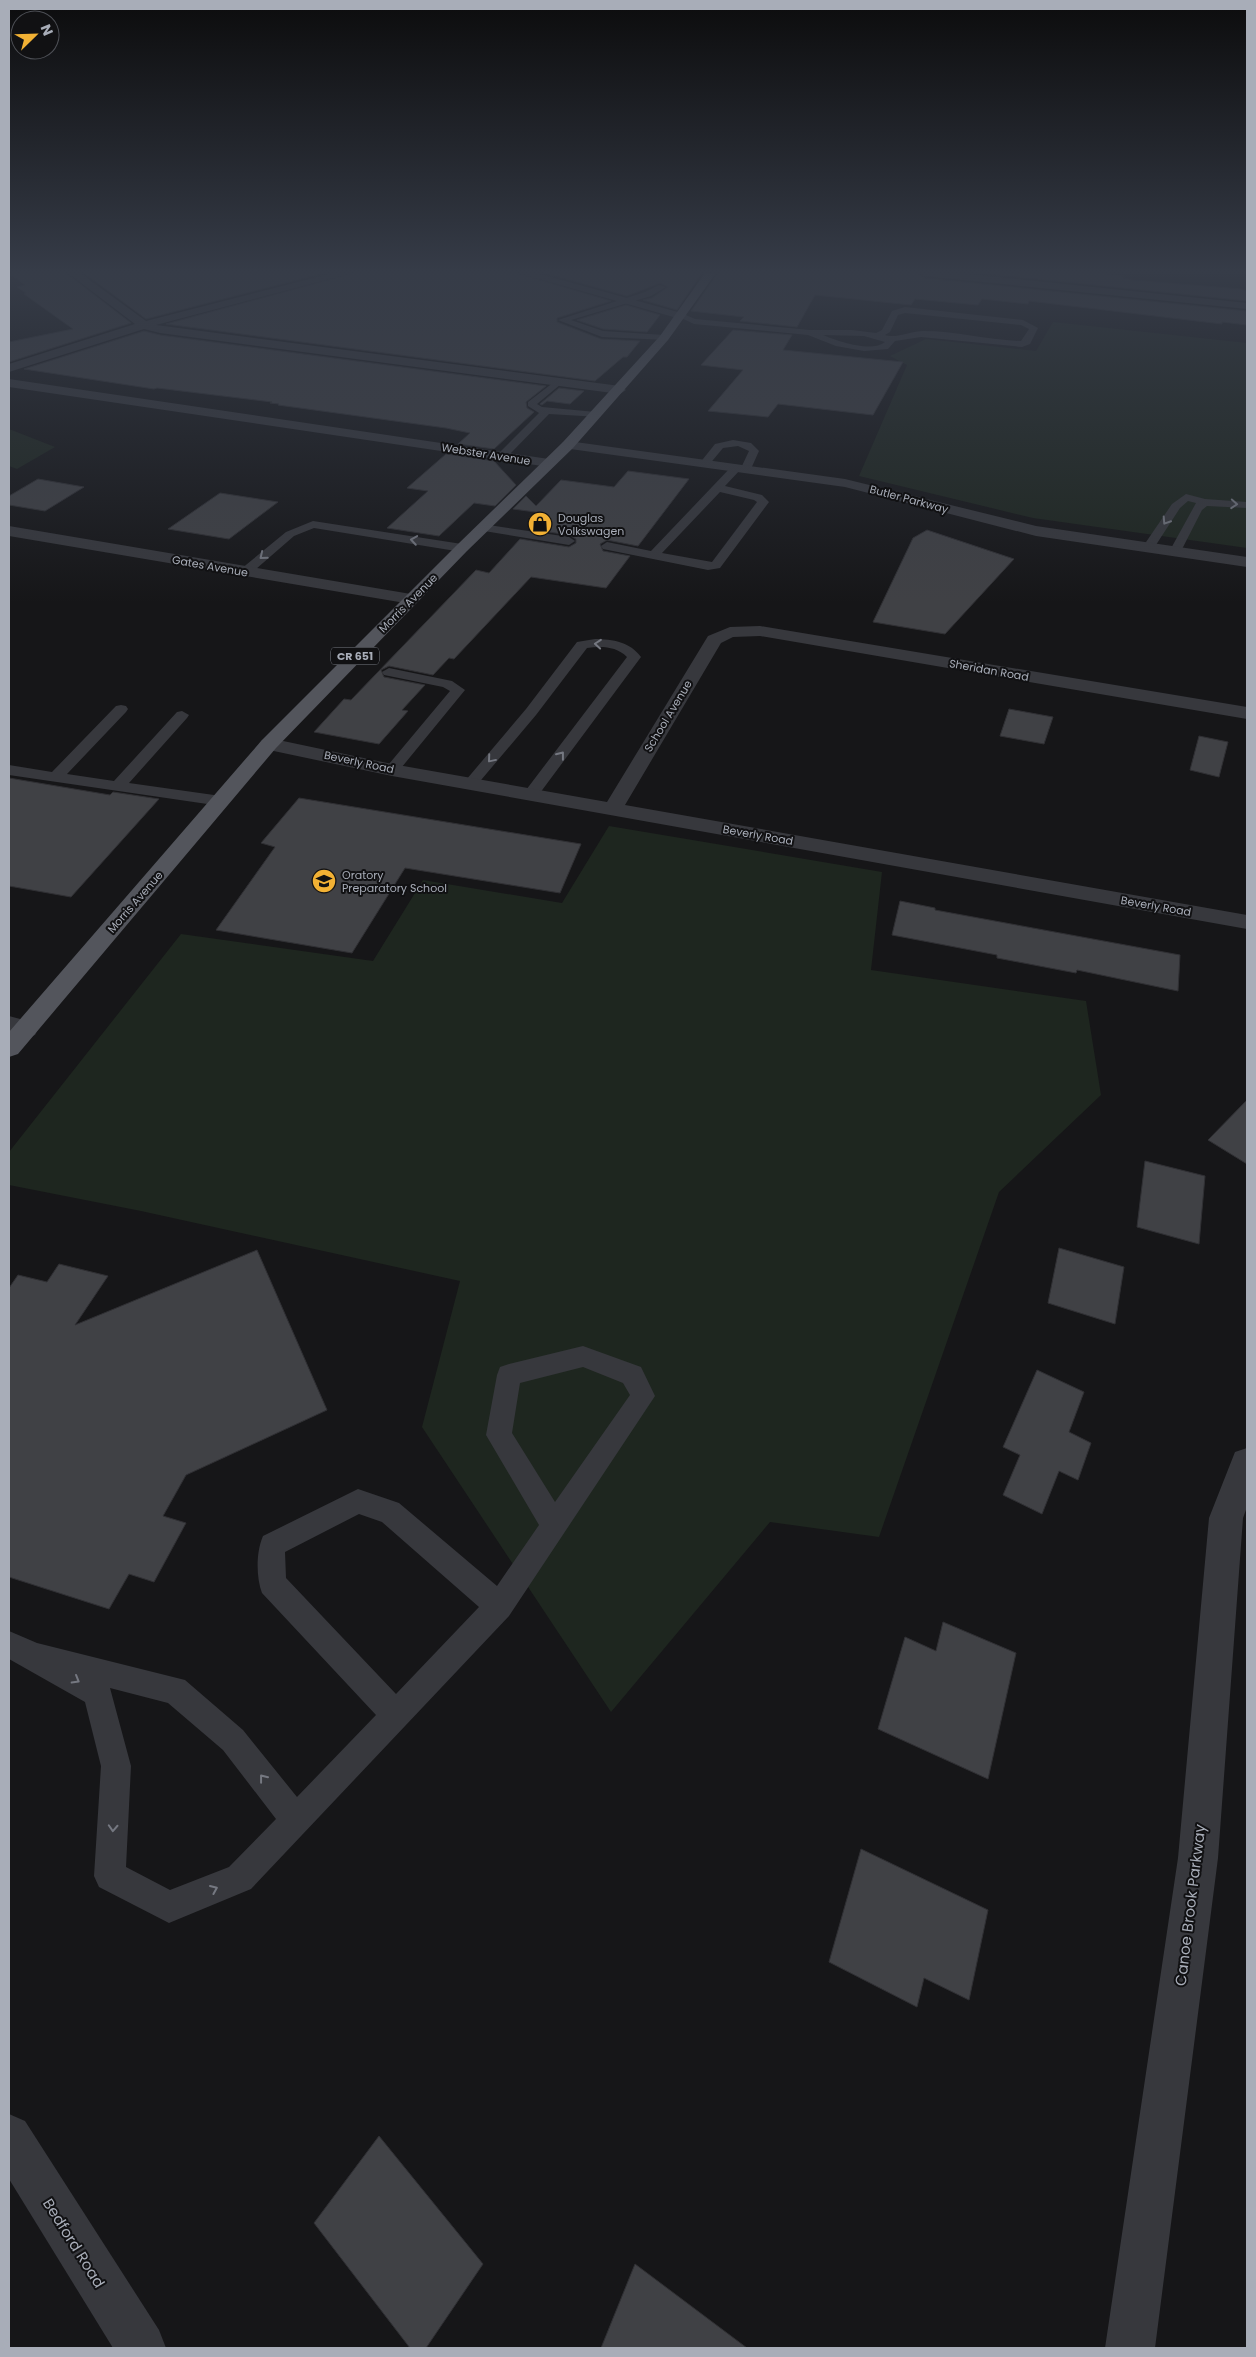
<svg xmlns="http://www.w3.org/2000/svg" width="1256" height="2357" viewBox="0 0 1256 2357" font-family="Poppins,sans-serif">
  <style>
    .green { fill: #1e261f }
    .building { fill: #404145; stroke: #303034 }
    .lines { fill: none; stroke-linecap: round; stroke-linejoin: round }
    .service { fill: #37383d; fill-rule: evenodd }
    .minor { fill: #37383d; fill-rule: evenodd }
    .primary { fill: #53555c; fill-rule: evenodd }
    .oneway { stroke: #757881 }
    .labels { text-anchor: middle; dominant-baseline: central; stroke-width: 4; stroke-linejoin: round; paint-order: stroke }
    .far-street-label { font-size: 11px; fill: #a8adb8; stroke: #111113 }
    .far-poi-label { font-size: 11px; fill: #a8adb8; stroke: #111113; text-anchor: start }
    .shield { fill: #111113; stroke: #7b7e86; stroke-width: 1 }
    .shield-label { font-size: 11px; font-weight: bold; fill: #a8adb8 }
    .near-street-label { font-size: 15px; fill: #a8adb8; stroke: #111113 }
  </style>
  <rect width="100%" height="100%" fill="#161618"/>
  <g class="green">
    <polygon points="1053,322 1247,343 1247,548 1033,518 859,476 907,365 890,356 926,339 1036,351"/>
    <polygon points="9,429 55,447 17,469 9,466"/>
    <polygon points="609,826 882,872 871,970 1086,1001 1101,1095 999,1192 879,1537 770,1522 611,1712 422,1427 460,1281 141,1211 9,1185 9,1152 181,934 373,961 423,880 562,903"/>
  </g>
  <g class="building">
    <polygon points="9,273 66,273 131,323 9,362 9,342 73,329 24,294 26,293 17,287 25,285"/>
    <polygon points="84,273 324,273 146,319"/>
    <polygon points="354,273 516,273 611,301 557,318 557,322 601,339 640,341 627,357 623,357 595,381 166,324"/>
    <polygon points="545,273 702,273 677,310 643,300 652,298 668,287 660,283 627,296"/>
    <polygon points="718,273 917,273 924,278 1247,311 1247,325 1222,322 1222,324 1029,301 1028,304 982,299 978,305 915,299 911,305 815,295 797,327 740,321 744,317 691,311"/>
    <polygon points="980,273 1100,273 1123,276 1123,278 1132,280 1241,289 1247,291 1247,301"/>
    <polygon points="626,305 660,315 647,332 603,329 577,320"/>
    <polygon points="733,330 792,335 783,350 903,362 873,415 778,404 768,417 708,411 743,370 701,365"/>
    <polygon points="144,331 160,335 546,386 526,402 527,408 534,412 494,449 458,444 470,433 446,428 278,405 279,404 270,403 272,402 157,388 154,389 24,369"/>
    <polygon points="559,388 584,391 570,404 547,401 542,405 540,404"/>
    <polygon points="446,454 494,461 516,485 495,506 474,503 439,536 387,528 428,491 407,488"/>
    <polygon points="628,471 689,479 638,546 607,540 600,544 603,551 630,556 606,588 531,577 454,659 449,658 433,675 389,666 381,670 384,677 425,685 402,710 408,711 379,744 314,732 344,699 351,700 476,570 489,573 520,539 569,547 576,543 576,539 569,535 529,529 543,513 513,509 526,496 536,506 561,480 614,487"/>
    <polygon points="38,479 84,487 45,511 9,505 9,496"/>
    <polygon points="220,493 278,502 229,539 168,529"/>
    <polygon points="927,530 1014,559 945,634 873,622 913,538"/>
    <polygon points="1009,709 1053,717 1044,744 1000,736"/>
    <polygon points="1199,736 1228,742 1219,777 1190,770"/>
    <polygon points="9,778 110,795 113,792 159,799 71,897 9,886"/>
    <polygon points="299,798 581,844 560,893 405,868 352,953 216,930 275,847 261,843"/>
    <polygon points="900,901 935,908 935,910 1180,955 1178,991 1077,970 1076,973 997,958 997,955 892,935"/>
    <polygon points="1247,1100 1247,1164 1208,1140"/>
    <polygon points="1145,1161 1205,1176 1199,1244 1137,1227"/>
    <polygon points="1059,1248 1124,1267 1115,1324 1048,1303"/>
    <polygon points="257,1250 327,1410 186,1475 163,1516 186,1523 154,1582 129,1574 109,1609 9,1577 9,1288 18,1275 47,1282 59,1264 108,1276 75,1325"/>
    <polygon points="1037,1370 1084,1392 1069,1432 1091,1443 1078,1480 1059,1471 1042,1514 1003,1495 1020,1455 1003,1447"/>
    <polygon points="943,1622 1016,1653 988,1779 878,1729 905,1637 936,1651"/>
    <polygon points="861,1849 988,1910 969,2000 924,1978 917,2007 829,1962"/>
    <polygon points="379,2136 483,2264 426,2348 410,2348 314,2223"/>
    <polygon points="635,2264 747,2348 601,2348"/>
  </g>
  <g class="lines">
    <g class="service">
      <polygon points="659,285 666,287 651,296 571,320 603,331 664,335 668,338 667,340 602,337 558,320 645,292"/>
      <path d="M 905,307 L 1023,320 L 1038,328 L 1030,344 L 1022,347 L 921,337 L 895,341 L 888,349 L 864,351 L 836,346 L 808,335 L 694,324 L 677,316 L 681,313 L 695,319 L 810,330 L 852,330 L 876,333 L 882,330 L 892,311 ZM 905,313 L 1021,325 L 1029,329 L 1021,341 C 988,340 956,331 923,331 C 912,331 895,339 885,335 L 890,332 L 898,315 ZM 823,335 L 864,336 L 885,342 C 872,353 837,341 823,335 Z"/>
      <polygon points="558,379 561,380 561,384 537,404 542,407 596,412 601,415 600,417 549,414 506,458 498,458 498,454 539,413 528,406 528,402"/>
      <path d="M 733,440 L 751,443 L 759,451 L 750,471 L 746,472 L 741,469 L 725,486 L 762,495 L 769,502 L 720,568 L 708,570 L 603,549 L 601,546 L 607,542 L 651,551 L 732,466 L 736,465 L 741,468 L 749,451 L 738,446 L 723,448 L 708,466 L 700,466 L 699,464 L 715,444 ZM 720,492 L 754,500 L 757,502 L 712,562 L 662,553 Z"/>
      <polygon points="1186,494 1205,499 1247,502 1247,508 1207,506 1202,510 1179,555 1171,555 1169,552 1196,503 1188,501 1180,508 1152,551 1144,551 1142,548 1172,504"/>
      <polygon points="313,521 462,544 468,548 462,552 314,528 294,536 249,575 241,575 239,572 241,569 286,532"/>
      <polygon points="482,524 569,537 575,541 569,545 478,530 476,528 478,526"/>
      <path d="M 595,639 C 613,639 630,642 641,657 L 537,797 L 525,797 L 523,794 L 627,657 C 616,646 601,646 587,648 L 536,715 L 476,786 L 466,786 L 463,783 L 466,780 L 526,709 L 577,642 Z"/>
      <polygon points="389,668 452,681 465,690 397,773 392,775 384,770 450,691 443,687 384,675 382,672"/>
      <polygon points="121,705 126,706 128,709 126,712 67,774 114,781 177,712 182,711 189,715 187,718 129,783 221,796 227,798 229,801 227,804 221,806 9,775 9,765 52,772 116,706"/>
      <path d="M 583,1346 L 641,1367 L 655,1396 L 509,1616 L 251,1889 L 169,1923 L 99,1887 L 94,1876 L 101,1766 L 85,1702 L 9,1659 L 9,1631 L 37,1643 L 185,1680 L 243,1730 L 297,1797 L 376,1715 L 262,1593 C 256,1577 256,1552 263,1536 L 358,1489 L 399,1503 L 497,1586 L 539,1525 L 486,1435 L 497,1375 L 500,1367 L 509,1364 ZM 583,1367 L 623,1383 L 630,1395 L 555,1502 L 512,1433 L 520,1383 ZM 359,1514 L 382,1522 L 479,1607 L 396,1694 L 286,1578 L 285,1552 ZM 110,1688 L 168,1703 L 223,1750 L 276,1819 L 229,1867 L 170,1890 L 126,1867 L 131,1766 Z"/>
    </g>
    <g class="minor">
      <polygon points="68,273 80,273 146,321 333,273 352,273 156,325 620,386 626,390 620,394 160,333 144,329 9,372 9,364 135,324"/>
      <polygon points="518,273 536,273 685,314 687,316 685,318 677,318"/>
      <polygon points="919,273 958,273 1247,303 1247,309 924,276"/>
      <polygon points="9,379 549,459 556,463 549,467 9,387"/>
      <polygon points="568,441 845,479 1036,526 1247,557 1247,567 1036,536 845,487 563,448 561,445 563,442"/>
      <polygon points="9,526 411,594 417,596 419,599 417,602 411,604 9,536"/>
      <polygon points="760,626 1247,707 1247,719 760,636 733,637 721,643 625,805 1247,915 1247,929 392,776 269,750 262,748 259,744 262,740 269,738 392,764 607,802 708,636 730,627"/>
      <polygon points="9,1016 35,1023 38,1029 35,1035 26,1038 9,1033"/>
      <polygon points="1247,1448 1247,1507 1243,1518 1218,1858 1155,2348 1105,2348 1178,1858 1209,1518 1235,1452"/>
      <polygon points="9,2114 25,2121 159,2330 166,2348 113,2348 9,2179"/>
    </g>
    <polygon class="primary" points="705,273 716,273 668,340 573,448 467,551 276,748 18,1054 9,1057 9,1032 262,740 457,545 563,442 660,336"/>
  </g>
  <defs><path id="oneway-chevron" d="M-2-3.5L2.5 0L-2 3.5" fill="none" stroke-width="1.6" stroke-linecap="round" stroke-linejoin="round" transform="scale(1.25)"/></defs>
  <g class="oneway">
    <use href="#oneway-chevron" transform="translate(1234 504) rotate(4)"/>
    <use href="#oneway-chevron" transform="translate(1166 521) rotate(123)"/>
    <use href="#oneway-chevron" transform="translate(414 540) rotate(-171)"/>
    <use href="#oneway-chevron" transform="translate(263 556) rotate(141)"/>
    <use href="#oneway-chevron" transform="translate(598 644) rotate(-175)"/>
    <use href="#oneway-chevron" transform="translate(561 755) rotate(-52)"/>
    <use href="#oneway-chevron" transform="translate(491 759) rotate(130)"/>
    <use href="#oneway-chevron" transform="translate(76 1680) rotate(30)"/>
    <use href="#oneway-chevron" transform="translate(263 1778) rotate(-128)"/>
    <use href="#oneway-chevron" transform="translate(113 1828) rotate(93)"/>
    <use href="#oneway-chevron" transform="translate(214 1889) rotate(-23)"/>
  </g>
  <linearGradient id="sky" x2="0" y2="1"><stop stop-color="#0c0c0d"/><stop offset="0.45" stop-color="#363c48"/><stop offset="1" stop-color="#363c48" stop-opacity="0"/></linearGradient>
  <rect width="1256" height="603" fill="url(#sky)"/>
  <defs>
    <g id="shop-disc" transform="scale(1.25)"><circle r="9.5" fill="#f2b134" stroke="#111113"/><path d="M-5-2.5h2.3a2.7 3.5 0 0 1 5.4 0H5L5.5 6h-11ZM-1.5-2.5h3a1.5 2.3 0 0 0-3 0Z" fill="#111"/></g>
    <g id="school-disc" transform="scale(1.25)"><circle r="9.5" fill="#f2b134" stroke="#111113"/><path d="M0-5L7-2L0 1L-7-2ZM-4 1L0 2.5L4 1V4Q0 6-4 4Z" fill="#111"/></g>
  </defs>
  <g fill-rule="evenodd">
    <use href="#shop-disc" x="540" y="524"/>
    <use href="#school-disc" x="324" y="881"/>
  </g>
  <g class="labels">
    <g class="far-street-label">
      <text transform="translate(486 454) rotate(9)">Webster Avenue</text>
      <text transform="translate(909 499) rotate(15)">Butler Parkway</text>
      <text transform="translate(210 566) rotate(10)">Gates Avenue</text>
      <text transform="translate(408 603) rotate(-45)">Morris Avenue</text>
      <text transform="translate(989 670) rotate(10)">Sheridan Road</text>
      <text transform="translate(668 716) rotate(-59)">School Avenue</text>
      <text transform="translate(359 762) rotate(12)">Beverly Road</text>
      <text transform="translate(758 835) rotate(10)">Beverly Road</text>
      <text transform="translate(135 902) rotate(-49)">Morris Avenue</text>
      <text transform="translate(1156 906) rotate(10)">Beverly Road</text>
    </g>
    <g class="far-poi-label">
      <text x="558" y="518">Douglas<tspan x="558" dy="13">Volkswagen</tspan></text>
      <text x="342" y="875">Oratory<tspan x="342" dy="13">Preparatory School</tspan></text>
    </g>
    <rect class="shield" x="331" y="647.5" width="48" height="17" rx="4"/>
    <g class="shield-label">
      <text x="355" y="656">CR 651</text>
    </g>
    <g class="near-street-label">
      <text transform="translate(1190 1905) rotate(-83)">Canoe Brook Parkway</text>
      <text transform="translate(74 2243) rotate(58)">Bedford Road</text>
    </g>
  </g>
  <rect width="1256" height="2357" fill="none" stroke="#a8adb8" stroke-width="20"/>
  <g transform="translate(35 35) rotate(67)"><circle r="24" fill="#111113" stroke="#4d4f55"/>
  <path d="M0-4L9 19L0 12L-9 19Z" fill="#f2b134"/>
  <text y="-8" font-size="14" font-weight="bold" text-anchor="middle" fill="#a8adb8">N</text>
  </g>
</svg>
